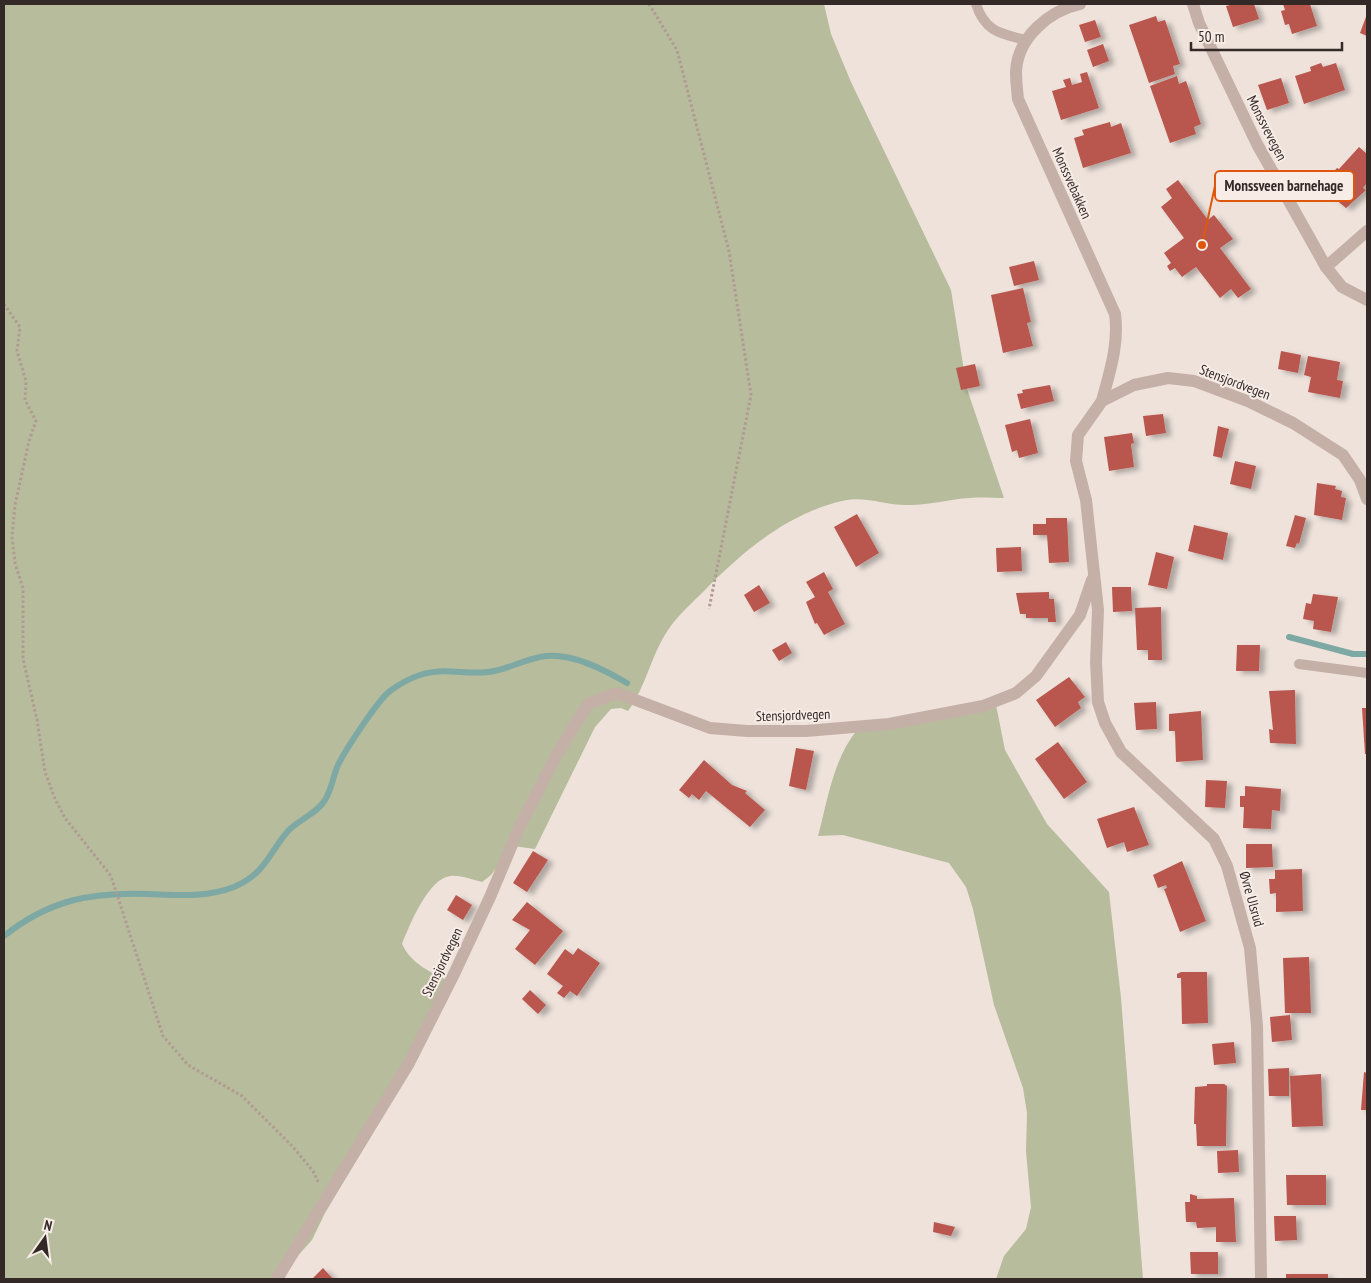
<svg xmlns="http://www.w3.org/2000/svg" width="1371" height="1283" viewBox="0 0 1371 1283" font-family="'PT Sans Narrow',sans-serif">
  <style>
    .green { fill: #b6bc9c }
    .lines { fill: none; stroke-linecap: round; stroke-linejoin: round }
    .stream { stroke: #7da8a3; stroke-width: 6 }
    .building { fill: #b9564e; filter: url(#shadow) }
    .path { stroke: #b19a92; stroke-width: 3; stroke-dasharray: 2.5 2.5; stroke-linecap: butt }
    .lane { stroke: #c5b0a8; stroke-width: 10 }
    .street { stroke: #c5b0a8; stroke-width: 12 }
    .labels { text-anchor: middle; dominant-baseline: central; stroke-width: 4; stroke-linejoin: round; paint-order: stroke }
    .street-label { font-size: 14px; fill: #332927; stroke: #f7ece6 }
    .leader { fill: none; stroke: #df570d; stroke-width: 2 }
    .callout-dot { fill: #df570d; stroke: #f7ece6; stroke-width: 2 }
    .callout { fill: #f7ece6; stroke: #df570d; stroke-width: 2 }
    .callout-label { font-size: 15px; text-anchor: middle; font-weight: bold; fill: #332927 }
  </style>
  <defs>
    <filter id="shadow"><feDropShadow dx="5.5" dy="3" stdDeviation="2.5" flood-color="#0004"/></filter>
  </defs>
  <rect width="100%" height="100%" fill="#eee2db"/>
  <g class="green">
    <path d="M 4,4 L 824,4 L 831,34 L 851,82 L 951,290 L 967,389 L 1004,498 C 993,498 981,497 970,498 C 950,499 930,505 910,505 C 886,506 865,495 842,501 C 787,514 743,551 704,591 C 692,603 678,615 668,630 C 651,655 646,687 628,711 L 621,708 L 611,709 L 595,727 L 535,849 L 513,846 L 491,875 L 482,882 C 473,880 461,875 451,876 C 429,877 409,926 402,944 C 411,964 432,973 451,982 L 373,1133 L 325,1213 L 312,1240 L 277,1279 L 4,1279 Z"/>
    <path d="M 996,705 L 1005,750 L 1047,824 L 1109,892 L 1121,998 L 1143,1279 L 996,1279 L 1004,1256 L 1026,1229 L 1031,1207 L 1026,1151 L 1027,1113 L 1023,1088 L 994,1005 L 973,909 L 966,887 L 949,863 L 843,835 L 818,836 C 828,799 833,760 857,730 Z"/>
  </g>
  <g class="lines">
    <g class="stream">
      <polyline points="1289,637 1353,654 1367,654"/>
      <path d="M 4,936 C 49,900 91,892 148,894 C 178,895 205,898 234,887 C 266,873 268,854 288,831 C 298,820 318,813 325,800 C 332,789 333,776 338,765 C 346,749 378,700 390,691 C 398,685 411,678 420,675 C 442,667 466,675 488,672 C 508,670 526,658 546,656 C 573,653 605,670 627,683"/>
    </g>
  </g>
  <g class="building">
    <polygon points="1234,4 1254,4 1259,19 1233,27 1226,6"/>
    <polygon points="1283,4 1310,4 1317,26 1292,34 1289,24 1285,25 1281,11 1285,10"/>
    <polygon points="1367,14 1367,36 1360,33"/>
    <polygon points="1156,16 1158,22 1165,20 1180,64 1173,66 1175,74 1149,83 1129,25"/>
    <polygon points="1095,20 1101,37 1085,42 1079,25"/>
    <polygon points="1103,44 1109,61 1093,67 1087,50"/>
    <polygon points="1321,63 1323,67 1336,63 1345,90 1304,104 1295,76 1311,71 1310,67"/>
    <polygon points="1087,72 1099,108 1061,120 1052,91 1066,87 1063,80 1070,78 1072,85 1082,82 1080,74"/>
    <polygon points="1177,76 1179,84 1186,81 1201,124 1194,127 1196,134 1170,143 1150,86"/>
    <polygon points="1281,78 1289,103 1267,110 1258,85"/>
    <polygon points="1110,122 1111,127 1121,123 1131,153 1083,168 1074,138 1084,135 1082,130"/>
    <polygon points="1359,147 1367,154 1367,183 1363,188 1366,190 1346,208 1323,189 1331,180 1328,178 1337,168 1339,169"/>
    <polygon points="1178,180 1208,220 1214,215 1233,239 1220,248 1251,289 1238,298 1231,289 1220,298 1196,267 1182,277 1175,268 1170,271 1167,266 1171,263 1164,253 1184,238 1161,207 1172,198 1166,189"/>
    <polygon points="1034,261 1039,280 1014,286 1009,267"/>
    <polygon points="1023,288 1031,322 1027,323 1033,346 1003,353 991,295"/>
    <polygon points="1281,351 1301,355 1298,373 1278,369"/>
    <polygon points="1308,356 1340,362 1337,380 1343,381 1340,398 1308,392 1311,377 1304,375"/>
    <polygon points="975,364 980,386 961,390 956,368"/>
    <polygon points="1050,385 1054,401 1021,409 1017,394 1023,393 1022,390"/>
    <polygon points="1163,414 1166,433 1146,436 1143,416"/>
    <polygon points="1030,419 1038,453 1019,458 1017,450 1012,452 1005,425"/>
    <polygon points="1218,426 1229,429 1222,458 1213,456"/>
    <polygon points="1132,433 1134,443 1131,444 1134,467 1109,471 1104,437"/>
    <polygon points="1235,461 1256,466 1251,489 1230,484"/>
    <polygon points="1317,483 1336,486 1335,489 1342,491 1341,497 1346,498 1342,520 1314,515"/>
    <polygon points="857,514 879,553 856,567 834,527"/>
    <polygon points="1295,515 1306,518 1299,544 1297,543 1295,548 1286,546"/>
    <polygon points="1046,518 1067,518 1069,562 1049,563 1047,535 1033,535 1033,524 1046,524"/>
    <polygon points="1194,525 1228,533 1223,560 1188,551"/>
    <polygon points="1021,547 1022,571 997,572 996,548"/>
    <polygon points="1156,552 1174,557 1167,589 1148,585"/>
    <polygon points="824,572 833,589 828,592 845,624 824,635 817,623 815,624 806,602 815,597 806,582"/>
    <polygon points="759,585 770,603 754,612 744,595"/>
    <polygon points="1112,587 1131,587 1132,611 1113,612"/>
    <polygon points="1049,592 1049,599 1054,599 1056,622 1048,622 1048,618 1026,618 1026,614 1020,614 1016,593"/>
    <polygon points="1313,594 1338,597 1331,632 1313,629 1314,621 1303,619 1306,603 1311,604"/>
    <polygon points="1161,607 1162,660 1148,660 1148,650 1137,650 1135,608"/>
    <polygon points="786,642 792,653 779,661 772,650"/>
    <polygon points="1237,645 1260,645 1259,671 1236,671"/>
    <polygon points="1069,677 1085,697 1078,702 1081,708 1055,727 1036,700"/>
    <polygon points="1295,690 1296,744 1270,743 1269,729 1273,730 1269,691"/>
    <polygon points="1156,702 1157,729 1136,730 1134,703"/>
    <polygon points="1362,708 1367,708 1367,754 1365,754"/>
    <polygon points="1201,711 1203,760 1176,762 1175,731 1169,731 1169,714"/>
    <polygon points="1058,742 1087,782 1064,799 1035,759"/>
    <polygon points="796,748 814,751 806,790 789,786"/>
    <polygon points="704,760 732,785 747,791 745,793 765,810 750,827 706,791 699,800 692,794 689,798 679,790"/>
    <polygon points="1206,780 1227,781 1225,808 1205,807"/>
    <polygon points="1245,786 1281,789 1280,811 1272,810 1271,829 1243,828 1244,807 1240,807 1240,796 1245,796"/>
    <polygon points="1134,807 1149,845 1127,852 1124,842 1107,848 1097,819"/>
    <polygon points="1246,844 1272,844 1273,867 1246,868"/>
    <polygon points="533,851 548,860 527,892 513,883"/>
    <polygon points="1182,861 1206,921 1180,932 1164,889 1167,888 1166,885 1158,888 1153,875"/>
    <polygon points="1302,869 1303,911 1276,912 1276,893 1270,894 1269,879 1275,879 1275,870"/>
    <polygon points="456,895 472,905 463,920 447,910"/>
    <polygon points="527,902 563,931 535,965 515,949 530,930 512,920"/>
    <polygon points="578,948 600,963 577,996 570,991 564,998 557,993 563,986 547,974 565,949 573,955"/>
    <polygon points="1309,957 1311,1013 1285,1013 1283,958"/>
    <polygon points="1181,972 1207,972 1208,1023 1182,1024 1181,978 1177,978 1177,974"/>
    <polygon points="530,990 546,1005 538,1014 522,999"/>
    <polygon points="1290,1015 1292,1040 1272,1042 1270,1017"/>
    <polygon points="1234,1042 1236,1063 1214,1065 1212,1044"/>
    <polygon points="1289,1068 1289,1096 1269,1096 1268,1069"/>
    <polygon points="1364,1072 1367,1073 1367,1110 1361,1110"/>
    <polygon points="1321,1074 1323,1126 1292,1127 1290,1076"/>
    <polygon points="1207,1084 1224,1084 1227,1086 1226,1146 1197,1146 1196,1124 1194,1124 1195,1087 1207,1086"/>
    <polygon points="1238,1150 1239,1172 1218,1173 1217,1151"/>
    <polygon points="1286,1175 1326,1175 1326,1205 1287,1205"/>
    <polygon points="1190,1194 1197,1196 1197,1199 1234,1198 1236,1242 1216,1242 1216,1227 1197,1228 1196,1222 1186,1222 1185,1202 1190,1202"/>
    <polygon points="1274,1216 1296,1216 1297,1240 1275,1241"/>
    <polygon points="934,1222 955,1227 951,1236 933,1232"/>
    <polygon points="1190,1252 1218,1252 1218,1274 1191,1274"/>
    <polygon points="323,1268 333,1279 312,1279"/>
    <rect x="1286" y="1274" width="42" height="5"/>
  </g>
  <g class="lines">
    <g class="path">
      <polyline points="649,4 677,50 729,251 751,395 709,609"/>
      <polyline points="4,304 20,327 17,351 26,381 25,400 36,421 29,441 15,505 12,537 15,563 23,588 23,659 37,720 45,772 55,799 65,818 111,876 163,1036 188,1065 242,1096 292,1146 313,1171 318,1182"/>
    </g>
    <g class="lane">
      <path d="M 976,4 C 985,32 1001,34 1026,40"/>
      <polyline points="1299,664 1367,673"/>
    </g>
    <g class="street">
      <path d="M 1080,4 C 1049,11 1018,37 1016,71 C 1016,80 1017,90 1018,99 L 1115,314 C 1119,344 1110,371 1102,401"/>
      <polyline points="1193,4 1199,23 1257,144 1326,267 1342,287 1367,300"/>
      <polyline points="1326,267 1367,231"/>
      <polyline points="277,1279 409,1063 454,974 490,897 519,828 557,754 588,704 617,693 710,728 747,731 806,731 889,724 983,706 1016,693 1036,676 1080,615 1092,580"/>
      <polyline points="1261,1279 1257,1026 1250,948 1227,866 1214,839 1121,752 1105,723 1098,702 1096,662 1098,610 1086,500 1076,461 1078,435 1102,401 1134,385 1168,378 1194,381 1250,402 1293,423 1343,455 1360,480 1367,499"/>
    </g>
  </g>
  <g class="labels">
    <g class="street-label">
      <text transform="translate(1267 128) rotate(63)">Monssvevegen</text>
      <text transform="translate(1072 183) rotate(66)">Monssvebakken</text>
      <text transform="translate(1235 382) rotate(21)">Stensjordvegen</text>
      <text transform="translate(793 715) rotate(-2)">Stensjordvegen</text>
      <text transform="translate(1252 899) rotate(74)">Øvre Ulsrud</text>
      <text transform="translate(442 962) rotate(-64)">Stensjordvegen</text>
    </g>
  </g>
  <path class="leader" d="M1202 245L1215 186"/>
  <circle class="callout-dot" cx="1202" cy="245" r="5"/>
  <rect class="callout" x="1215" y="171" width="139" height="30" rx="5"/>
  <g class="callout-label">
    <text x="1284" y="191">Monssveen barnehage</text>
  </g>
  <rect width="1371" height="1283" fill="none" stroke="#332927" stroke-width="10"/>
  <g transform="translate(45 1238) rotate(14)" stroke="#f7ece6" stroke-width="4" paint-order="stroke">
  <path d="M0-4L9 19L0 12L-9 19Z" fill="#332927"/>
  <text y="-8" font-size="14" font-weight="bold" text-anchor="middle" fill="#332927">N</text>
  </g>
  <path d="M1191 42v8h151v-8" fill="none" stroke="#332927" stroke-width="2.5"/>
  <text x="1198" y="42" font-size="15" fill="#332927" stroke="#f7ece6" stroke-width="4" paint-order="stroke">50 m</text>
</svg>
